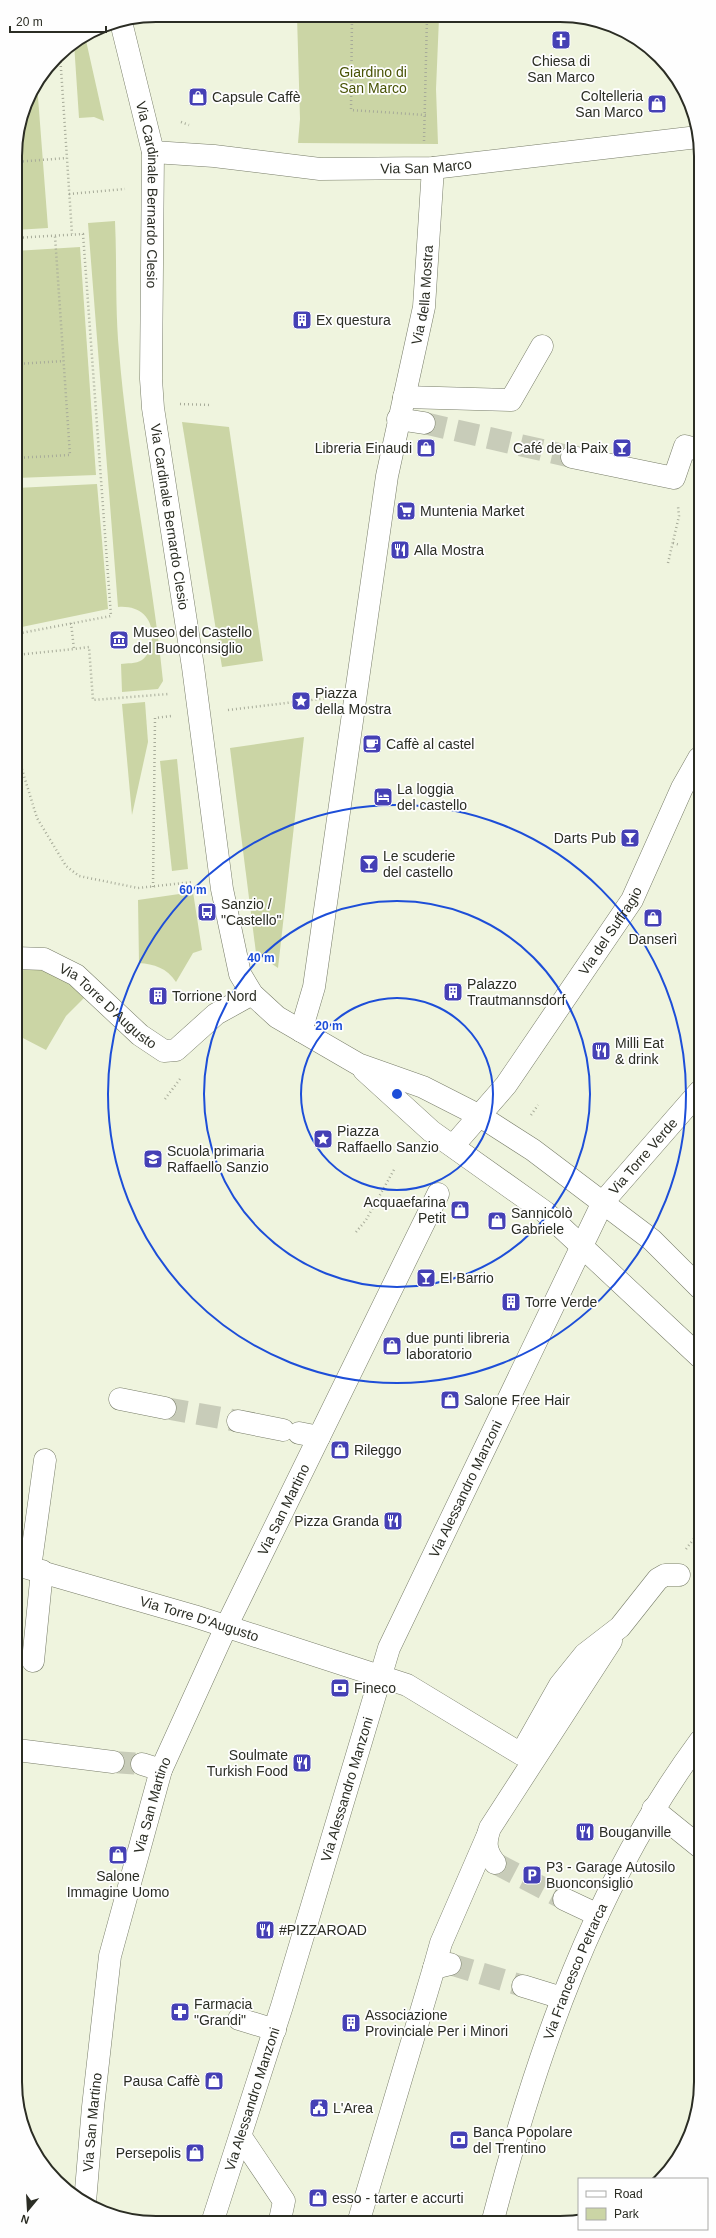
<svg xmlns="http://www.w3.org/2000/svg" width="716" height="2238" viewBox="0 0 716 2238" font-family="Arial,sans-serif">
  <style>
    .green { fill: #cbd5a5 }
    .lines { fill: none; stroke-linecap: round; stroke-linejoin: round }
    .minor-tunnel { stroke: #c8ccb9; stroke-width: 22; stroke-dasharray: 22 11; stroke-linecap: butt }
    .minor-casing { stroke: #787d69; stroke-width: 23 }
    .major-casing { stroke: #787d69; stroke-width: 23 }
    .path { stroke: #a7ab99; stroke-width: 2.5; stroke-dasharray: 1 3; stroke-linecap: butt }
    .minor { stroke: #fff; stroke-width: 22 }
    .major { stroke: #fff; stroke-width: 22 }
    .ring { fill: none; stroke: #1d4ed8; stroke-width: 2 }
    .labels { text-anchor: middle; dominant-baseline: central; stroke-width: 3.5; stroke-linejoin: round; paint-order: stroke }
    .poi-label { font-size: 14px; fill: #2b2d24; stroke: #fefefe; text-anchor: start }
    .park-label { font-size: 14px; fill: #485305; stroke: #fefefe }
    .street-label { font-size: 14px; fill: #2b2d24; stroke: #fefefe }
    .rim { fill: none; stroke: #2b2d24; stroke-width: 2 }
    .centre { fill: #1d4ed8; stroke: #fefefe; stroke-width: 2 }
    .ring-label { font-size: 12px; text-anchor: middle; font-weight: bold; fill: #1d4ed8; stroke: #fefefe; stroke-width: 3.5; stroke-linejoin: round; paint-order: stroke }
  </style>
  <rect width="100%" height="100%" fill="#eff4de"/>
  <g class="green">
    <polygon points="297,16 449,17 449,19 439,18 436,89 438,144 298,143 300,119"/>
    <polygon points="85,36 104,121 94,117 79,118 74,43"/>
    <path d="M 37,84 L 48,228 L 15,230 C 15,187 10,119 37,84 Z"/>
    <path d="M 115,221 C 117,264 115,308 119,351 C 128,462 152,571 163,681 L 158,689 L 122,692 L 121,664 C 127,663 136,664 142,660 C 147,656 150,650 151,644 C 156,620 141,605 118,607 L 88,223 Z"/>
    <polygon points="80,247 96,475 16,478 15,251"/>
    <polygon points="182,422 229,427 263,661 222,667"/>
    <polygon points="97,484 108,609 17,628 16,488"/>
    <polygon points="145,702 148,742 132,815 122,704"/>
    <polygon points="304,737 278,968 256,953 230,748"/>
    <polygon points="177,759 188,869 172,871 160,761"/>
    <path d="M 193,892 L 202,950 L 193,953 L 176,982 C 167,968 154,964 139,963 L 138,900 Z"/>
    <polygon points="44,968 90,992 66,1016 46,1050 19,1036 17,975 25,969"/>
  </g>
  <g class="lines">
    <g class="minor-tunnel">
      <polyline points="424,423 572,457"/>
      <polyline points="165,1408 238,1421"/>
      <polyline points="113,1762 142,1764"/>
      <polyline points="495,1863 564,1899"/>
      <polyline points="450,1964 523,1986"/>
    </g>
    <g class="minor-casing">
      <g id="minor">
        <path id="s1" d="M 153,152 L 214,156 L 320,169 L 433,168 L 698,137"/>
        <polyline points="404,397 511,400 542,346"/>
        <polyline points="398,419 424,423"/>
        <polyline points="572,457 674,478 685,446 699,450"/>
        <path id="s2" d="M 16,958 L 44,959 L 76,975 L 140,1035 L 164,1051 L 176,1050 L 216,1014 L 252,994"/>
        <path id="s3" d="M 301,1031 L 314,987 L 387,476 L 424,307 L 433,168"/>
        <path id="s4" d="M 453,1146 L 506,1085 L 632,900 L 682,788 L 699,758"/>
        <polyline points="120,1399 165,1408"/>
        <polyline points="238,1421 283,1430"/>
        <polyline points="299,1433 319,1437"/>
        <path id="s5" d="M 17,1565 L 194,1616 L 407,1685 L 521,1754 L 560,1685 L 585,1654 L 620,1627 L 658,1579 L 665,1575 L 679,1575"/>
        <polyline points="30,1568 45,1460"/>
        <polyline points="33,1661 42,1571"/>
        <polyline points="17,1750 113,1762"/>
        <polyline points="142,1764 161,1770"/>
        <polyline points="653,1809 700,1847"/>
        <path d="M 495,1863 C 485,1851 485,1842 490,1828 L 611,1641"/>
        <polyline points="564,1899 598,1915"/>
        <polyline points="434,1968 441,1943 487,1837"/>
        <polyline points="523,1986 562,1998"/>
        <polyline points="239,2019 275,2030"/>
        <polyline points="241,2137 284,2201 280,2220"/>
        <path id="s6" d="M 85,2202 L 93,2107 L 110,1956 L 161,1770 L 226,1627 L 438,1194"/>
        <polyline points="359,2220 434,1968 450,1964"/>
      </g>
    </g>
    <g class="major-casing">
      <g id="major">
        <path id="s7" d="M 121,22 L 153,152 L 151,379 L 153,408 L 193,667 L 222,889 L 240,974 L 252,994 L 277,1017 L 358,1064 L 423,1087 L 480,1116 L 533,1150 L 652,1240 L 700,1288"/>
        <polyline points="364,1070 431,1131 545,1212 700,1357"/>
        <path id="s8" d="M 213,2220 L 282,2006 L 389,1648 L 603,1202 L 699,1092"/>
        <path id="s9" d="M 493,2220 C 537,2051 595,1883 700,1741"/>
      </g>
    </g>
    <g class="path">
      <polyline points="352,16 351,110 426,115"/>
      <polyline points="60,54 72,234"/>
      <polyline points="181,122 189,125"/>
      <polyline points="424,141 427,17"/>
      <polyline points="15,162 67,158"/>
      <polyline points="69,194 125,189"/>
      <polyline points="15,238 83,234 111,616 16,634"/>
      <polyline points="16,364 63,361"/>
      <polyline points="180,404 212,405"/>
      <polyline points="16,458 70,455 55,236"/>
      <polyline points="673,543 680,545"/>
      <polyline points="668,563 679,516 678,506"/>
      <polyline points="71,623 74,649 89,647 93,700 168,694"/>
      <polyline points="16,655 74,649"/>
      <polyline points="228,710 328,698"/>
      <polyline points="16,750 37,818 66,866 79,876 138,888 193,882"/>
      <polyline points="153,887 155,718 171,716"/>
      <polyline points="165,1099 180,1079"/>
      <polyline points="531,1115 538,1105"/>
      <polyline points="356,1232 366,1220 395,1168"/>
      <polyline points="686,1549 700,1531"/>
    </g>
    <use href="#minor" class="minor"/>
    <use href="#major" class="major"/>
  </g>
  <g class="ring">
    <circle cx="397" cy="1094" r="96"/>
    <circle cx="397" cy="1094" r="193"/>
    <circle cx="397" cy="1094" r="289"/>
  </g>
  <defs>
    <g id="church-square" transform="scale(1)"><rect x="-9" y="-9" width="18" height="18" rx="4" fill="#4540b5" stroke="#fefefe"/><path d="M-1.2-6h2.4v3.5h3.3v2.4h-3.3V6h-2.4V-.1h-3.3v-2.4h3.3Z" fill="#fff"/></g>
    <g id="shop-square" transform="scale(1)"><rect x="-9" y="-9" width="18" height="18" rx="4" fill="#4540b5" stroke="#fefefe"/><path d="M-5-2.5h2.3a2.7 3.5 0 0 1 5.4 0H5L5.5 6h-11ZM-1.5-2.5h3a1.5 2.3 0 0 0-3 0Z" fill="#fff"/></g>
    <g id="building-square" transform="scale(1)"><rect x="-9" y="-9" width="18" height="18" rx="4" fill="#4540b5" stroke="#fefefe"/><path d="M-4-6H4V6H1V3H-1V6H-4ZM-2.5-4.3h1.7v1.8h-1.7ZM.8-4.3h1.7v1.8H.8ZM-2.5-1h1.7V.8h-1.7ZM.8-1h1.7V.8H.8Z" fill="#fff"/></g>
    <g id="bar-square" transform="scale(1)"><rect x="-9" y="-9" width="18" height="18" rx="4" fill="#4540b5" stroke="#fefefe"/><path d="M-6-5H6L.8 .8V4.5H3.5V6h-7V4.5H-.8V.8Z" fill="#fff"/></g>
    <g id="supermarket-square" transform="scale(1)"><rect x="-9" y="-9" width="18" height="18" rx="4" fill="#4540b5" stroke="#fefefe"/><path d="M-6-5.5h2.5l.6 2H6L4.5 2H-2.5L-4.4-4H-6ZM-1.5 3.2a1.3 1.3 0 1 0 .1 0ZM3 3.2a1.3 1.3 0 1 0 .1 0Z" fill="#fff"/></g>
    <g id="restaurant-square" transform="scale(1)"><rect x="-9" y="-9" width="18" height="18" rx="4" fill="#4540b5" stroke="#fefefe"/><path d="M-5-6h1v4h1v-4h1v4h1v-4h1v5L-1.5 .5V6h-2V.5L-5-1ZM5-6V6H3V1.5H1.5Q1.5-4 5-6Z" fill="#fff"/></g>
    <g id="museum-square" transform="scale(1)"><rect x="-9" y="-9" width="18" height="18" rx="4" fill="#4540b5" stroke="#fefefe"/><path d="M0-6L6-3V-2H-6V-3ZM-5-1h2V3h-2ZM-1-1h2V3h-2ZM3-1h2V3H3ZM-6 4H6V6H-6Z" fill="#fff"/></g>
    <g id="sight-square" transform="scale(1)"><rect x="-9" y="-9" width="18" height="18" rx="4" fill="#4540b5" stroke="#fefefe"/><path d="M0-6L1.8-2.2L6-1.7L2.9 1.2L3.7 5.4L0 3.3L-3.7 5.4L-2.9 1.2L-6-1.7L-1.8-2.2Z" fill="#fff"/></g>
    <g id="cafe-square" transform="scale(1)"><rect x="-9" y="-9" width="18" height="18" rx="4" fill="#4540b5" stroke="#fefefe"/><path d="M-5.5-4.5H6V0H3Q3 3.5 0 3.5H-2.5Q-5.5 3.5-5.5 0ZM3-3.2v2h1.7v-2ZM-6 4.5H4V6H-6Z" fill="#fff"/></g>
    <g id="hotel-square" transform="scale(1)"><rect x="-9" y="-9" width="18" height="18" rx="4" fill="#4540b5" stroke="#fefefe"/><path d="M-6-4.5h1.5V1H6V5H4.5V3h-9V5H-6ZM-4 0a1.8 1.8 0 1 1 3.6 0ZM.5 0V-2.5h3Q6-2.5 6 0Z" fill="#fff"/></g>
    <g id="bus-square" transform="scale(1)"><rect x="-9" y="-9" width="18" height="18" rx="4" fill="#4540b5" stroke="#fefefe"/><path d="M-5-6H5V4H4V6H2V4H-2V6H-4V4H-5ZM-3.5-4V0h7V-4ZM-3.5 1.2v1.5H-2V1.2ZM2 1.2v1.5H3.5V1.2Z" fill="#fff"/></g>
    <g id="school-square" transform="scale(1)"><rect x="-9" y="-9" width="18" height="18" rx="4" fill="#4540b5" stroke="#fefefe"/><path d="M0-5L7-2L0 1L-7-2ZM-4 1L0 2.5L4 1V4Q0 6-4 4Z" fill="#fff"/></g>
    <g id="bank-square" transform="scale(1)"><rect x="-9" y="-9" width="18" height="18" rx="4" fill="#4540b5" stroke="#fefefe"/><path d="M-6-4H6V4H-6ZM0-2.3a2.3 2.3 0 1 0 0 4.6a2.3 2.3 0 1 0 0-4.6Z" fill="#fff"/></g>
    <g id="parking-square" transform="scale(1)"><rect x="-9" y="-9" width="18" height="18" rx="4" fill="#4540b5" stroke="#fefefe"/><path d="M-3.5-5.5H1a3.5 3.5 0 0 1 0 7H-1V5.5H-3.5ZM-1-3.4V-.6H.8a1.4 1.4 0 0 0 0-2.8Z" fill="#fff"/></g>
    <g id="pharmacy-square" transform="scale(1)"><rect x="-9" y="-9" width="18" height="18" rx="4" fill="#4540b5" stroke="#fefefe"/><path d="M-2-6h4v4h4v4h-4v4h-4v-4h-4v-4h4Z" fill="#fff"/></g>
    <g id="civic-square" transform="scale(1)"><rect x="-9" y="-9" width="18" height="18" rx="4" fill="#4540b5" stroke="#fefefe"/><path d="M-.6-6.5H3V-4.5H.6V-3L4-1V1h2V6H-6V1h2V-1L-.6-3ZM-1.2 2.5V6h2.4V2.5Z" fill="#fff"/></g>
  </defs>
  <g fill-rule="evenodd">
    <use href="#church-square" x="561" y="40"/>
    <use href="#shop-square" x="198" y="97"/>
    <use href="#shop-square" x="657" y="104"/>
    <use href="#building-square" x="302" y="320"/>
    <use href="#shop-square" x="426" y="448"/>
    <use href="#bar-square" x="622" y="448"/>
    <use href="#supermarket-square" x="406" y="511"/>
    <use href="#restaurant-square" x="400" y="550"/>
    <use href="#museum-square" x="119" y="640"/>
    <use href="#sight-square" x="301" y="701"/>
    <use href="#cafe-square" x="372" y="744"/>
    <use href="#hotel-square" x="383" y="797"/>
    <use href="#bar-square" x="630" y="838"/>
    <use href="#bar-square" x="369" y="864"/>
    <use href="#bus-square" x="207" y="912"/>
    <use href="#shop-square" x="653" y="918"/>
    <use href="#building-square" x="453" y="992"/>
    <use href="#building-square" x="158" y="996"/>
    <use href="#restaurant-square" x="601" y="1051"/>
    <use href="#sight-square" x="323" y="1139"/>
    <use href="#school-square" x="153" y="1159"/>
    <use href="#shop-square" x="460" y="1210"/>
    <use href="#shop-square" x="497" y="1221"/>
    <use href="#bar-square" x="426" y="1278"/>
    <use href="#building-square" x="511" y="1302"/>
    <use href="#shop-square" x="392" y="1346"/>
    <use href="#shop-square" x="450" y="1400"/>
    <use href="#shop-square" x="340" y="1450"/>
    <use href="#restaurant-square" x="393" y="1521"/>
    <use href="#bank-square" x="340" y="1688"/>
    <use href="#restaurant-square" x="302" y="1763"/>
    <use href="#restaurant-square" x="585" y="1832"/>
    <use href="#shop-square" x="118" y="1855"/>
    <use href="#parking-square" x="532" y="1875"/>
    <use href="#restaurant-square" x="265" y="1930"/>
    <use href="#pharmacy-square" x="180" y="2012"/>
    <use href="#building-square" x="351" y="2023"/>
    <use href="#shop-square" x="214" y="2081"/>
    <use href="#civic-square" x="319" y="2108"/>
    <use href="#bank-square" x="459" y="2140"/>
    <use href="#shop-square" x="195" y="2153"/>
    <use href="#shop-square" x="318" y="2198"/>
  </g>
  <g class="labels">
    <g class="poi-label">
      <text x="561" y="61" text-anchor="middle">Chiesa di<tspan x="561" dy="16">San Marco</tspan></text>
      <text x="643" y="96" text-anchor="end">Coltelleria<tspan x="643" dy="16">San Marco</tspan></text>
      <text x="212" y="97">Capsule Caffè</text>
      <text x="316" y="320">Ex questura</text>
      <text x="412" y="448" text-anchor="end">Libreria Einaudi</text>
      <text x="608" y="448" text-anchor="end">Café de la Paix</text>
      <text x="420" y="511">Muntenia Market</text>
      <text x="414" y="550">Alla Mostra</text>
      <text x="133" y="632">Museo del Castello<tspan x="133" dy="16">del Buonconsiglio</tspan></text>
      <text x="315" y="693">Piazza<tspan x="315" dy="16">della Mostra</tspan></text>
      <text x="386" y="744">Caffè al castel</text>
      <text x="397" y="789">La loggia<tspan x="397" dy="16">del castello</tspan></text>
      <text x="616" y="838" text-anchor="end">Darts Pub</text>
      <text x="383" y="856">Le scuderie<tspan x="383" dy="16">del castello</tspan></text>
      <text x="221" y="904">Sanzio /<tspan x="221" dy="16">"Castello"</tspan></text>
      <text x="653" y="939" text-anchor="middle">Danserì</text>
      <text x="467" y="984">Palazzo<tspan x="467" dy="16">Trautmannsdorf</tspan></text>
      <text x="172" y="996">Torrione Nord</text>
      <text x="615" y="1043">Milli Eat<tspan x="615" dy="16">&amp; drink</tspan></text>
      <text x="337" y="1131">Piazza<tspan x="337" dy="16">Raffaello Sanzio</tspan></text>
      <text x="167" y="1151">Scuola primaria<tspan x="167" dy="16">Raffaello Sanzio</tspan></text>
      <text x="446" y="1202" text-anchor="end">Acquaefarina<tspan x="446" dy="16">Petit</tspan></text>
      <text x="511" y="1213">Sannicolò<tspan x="511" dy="16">Gabriele</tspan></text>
      <text x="440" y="1278">El Barrio</text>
      <text x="525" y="1302">Torre Verde</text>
      <text x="406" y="1338">due punti libreria<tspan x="406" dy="16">laboratorio</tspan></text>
      <text x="464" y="1400">Salone Free Hair</text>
      <text x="354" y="1450">Rileggo</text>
      <text x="379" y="1521" text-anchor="end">Pizza Granda</text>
      <text x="354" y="1688">Fineco</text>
      <text x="288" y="1755" text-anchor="end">Soulmate<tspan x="288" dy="16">Turkish Food</tspan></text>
      <text x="599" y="1832">Bouganville</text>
      <text x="546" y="1867">P3 - Garage Autosilo<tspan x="546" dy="16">Buonconsiglio</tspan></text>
      <text x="118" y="1876" text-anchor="middle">Salone<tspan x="118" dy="16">Immagine Uomo</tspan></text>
      <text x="279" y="1930">#PIZZAROAD</text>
      <text x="194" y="2004">Farmacia<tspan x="194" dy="16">"Grandi"</tspan></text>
      <text x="365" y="2015">Associazione<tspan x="365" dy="16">Provinciale Per i Minori</tspan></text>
      <text x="200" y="2081" text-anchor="end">Pausa Caffè</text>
      <text x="333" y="2108">L'Area</text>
      <text x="473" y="2132">Banca Popolare<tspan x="473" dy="16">del Trentino</tspan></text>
      <text x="181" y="2153" text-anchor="end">Persepolis</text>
      <text x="332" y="2198">esso - tarter e accurti</text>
    </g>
    <g class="park-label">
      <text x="373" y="72">Giardino di<tspan x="373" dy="16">San Marco</tspan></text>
    </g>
    <g class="street-label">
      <text stroke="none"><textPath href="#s1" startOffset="274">Via San Marco</textPath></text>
      <text stroke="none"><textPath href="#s7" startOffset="176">Via Cardinale Bernardo Clesio</textPath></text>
      <text stroke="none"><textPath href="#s3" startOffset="747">Via della Mostra</textPath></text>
      <text stroke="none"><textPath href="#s7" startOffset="500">Via Cardinale Bernardo Clesio</textPath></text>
      <text stroke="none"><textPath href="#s4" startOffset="267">Via del Suffragio</textPath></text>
      <text stroke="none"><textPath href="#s2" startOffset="108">Via Torre D'Augusto</textPath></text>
      <text stroke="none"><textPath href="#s8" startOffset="1154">Via Torre Verde</textPath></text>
      <text stroke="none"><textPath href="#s8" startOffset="775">Via Alessandro Manzoni</textPath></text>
      <text stroke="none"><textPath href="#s6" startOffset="728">Via San Martino</textPath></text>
      <text stroke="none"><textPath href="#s5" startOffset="190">Via Torre D'Augusto</textPath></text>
      <text stroke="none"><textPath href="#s8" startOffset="451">Via Alessandro Manzoni</textPath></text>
      <text stroke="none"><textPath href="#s6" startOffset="404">Via San Martino</textPath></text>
      <text stroke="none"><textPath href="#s9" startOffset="262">Via Francesco Petrarca</textPath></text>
      <text stroke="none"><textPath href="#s8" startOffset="127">Via Alessandro Manzoni</textPath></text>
      <text stroke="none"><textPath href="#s6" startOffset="80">Via San Martino</textPath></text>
    </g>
  </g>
  <path d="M0 0H716V2238H0ZM156 22H560A134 134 0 0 1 694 156V2082A134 134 0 0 1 560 2216H156A134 134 0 0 1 22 2082V156A134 134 0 0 1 156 22Z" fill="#fefefe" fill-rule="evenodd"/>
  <path class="rim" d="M156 22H560A134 134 0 0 1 694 156V2082A134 134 0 0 1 560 2216H156A134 134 0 0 1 22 2082V156A134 134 0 0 1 156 22Z"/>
  <circle cx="397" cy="1094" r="6" class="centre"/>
  <g class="ring-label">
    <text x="193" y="894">60 m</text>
    <text x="261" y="962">40 m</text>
    <text x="329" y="1030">20 m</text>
  </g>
  <rect x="578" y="2178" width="130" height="52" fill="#fefefe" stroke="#aaaaa7"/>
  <rect x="586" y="2191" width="20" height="6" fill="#ffffff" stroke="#aaaaa7"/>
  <text x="614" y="2198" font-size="12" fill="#2b2d24">Road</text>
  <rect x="586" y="2208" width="20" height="12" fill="#cbd5a5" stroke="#aaaaa7"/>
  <text x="614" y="2218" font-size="12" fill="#2b2d24">Park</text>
  <g transform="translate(28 2210) rotate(198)" stroke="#fefefe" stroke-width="3" paint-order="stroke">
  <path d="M0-3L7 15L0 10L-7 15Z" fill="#2b2d24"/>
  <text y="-6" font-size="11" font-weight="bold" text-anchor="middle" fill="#2b2d24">N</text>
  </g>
  <path d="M10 26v6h96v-6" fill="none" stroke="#2b2d24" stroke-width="2"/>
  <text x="16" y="26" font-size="12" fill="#2b2d24" stroke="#fefefe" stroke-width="3" paint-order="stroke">20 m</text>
</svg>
